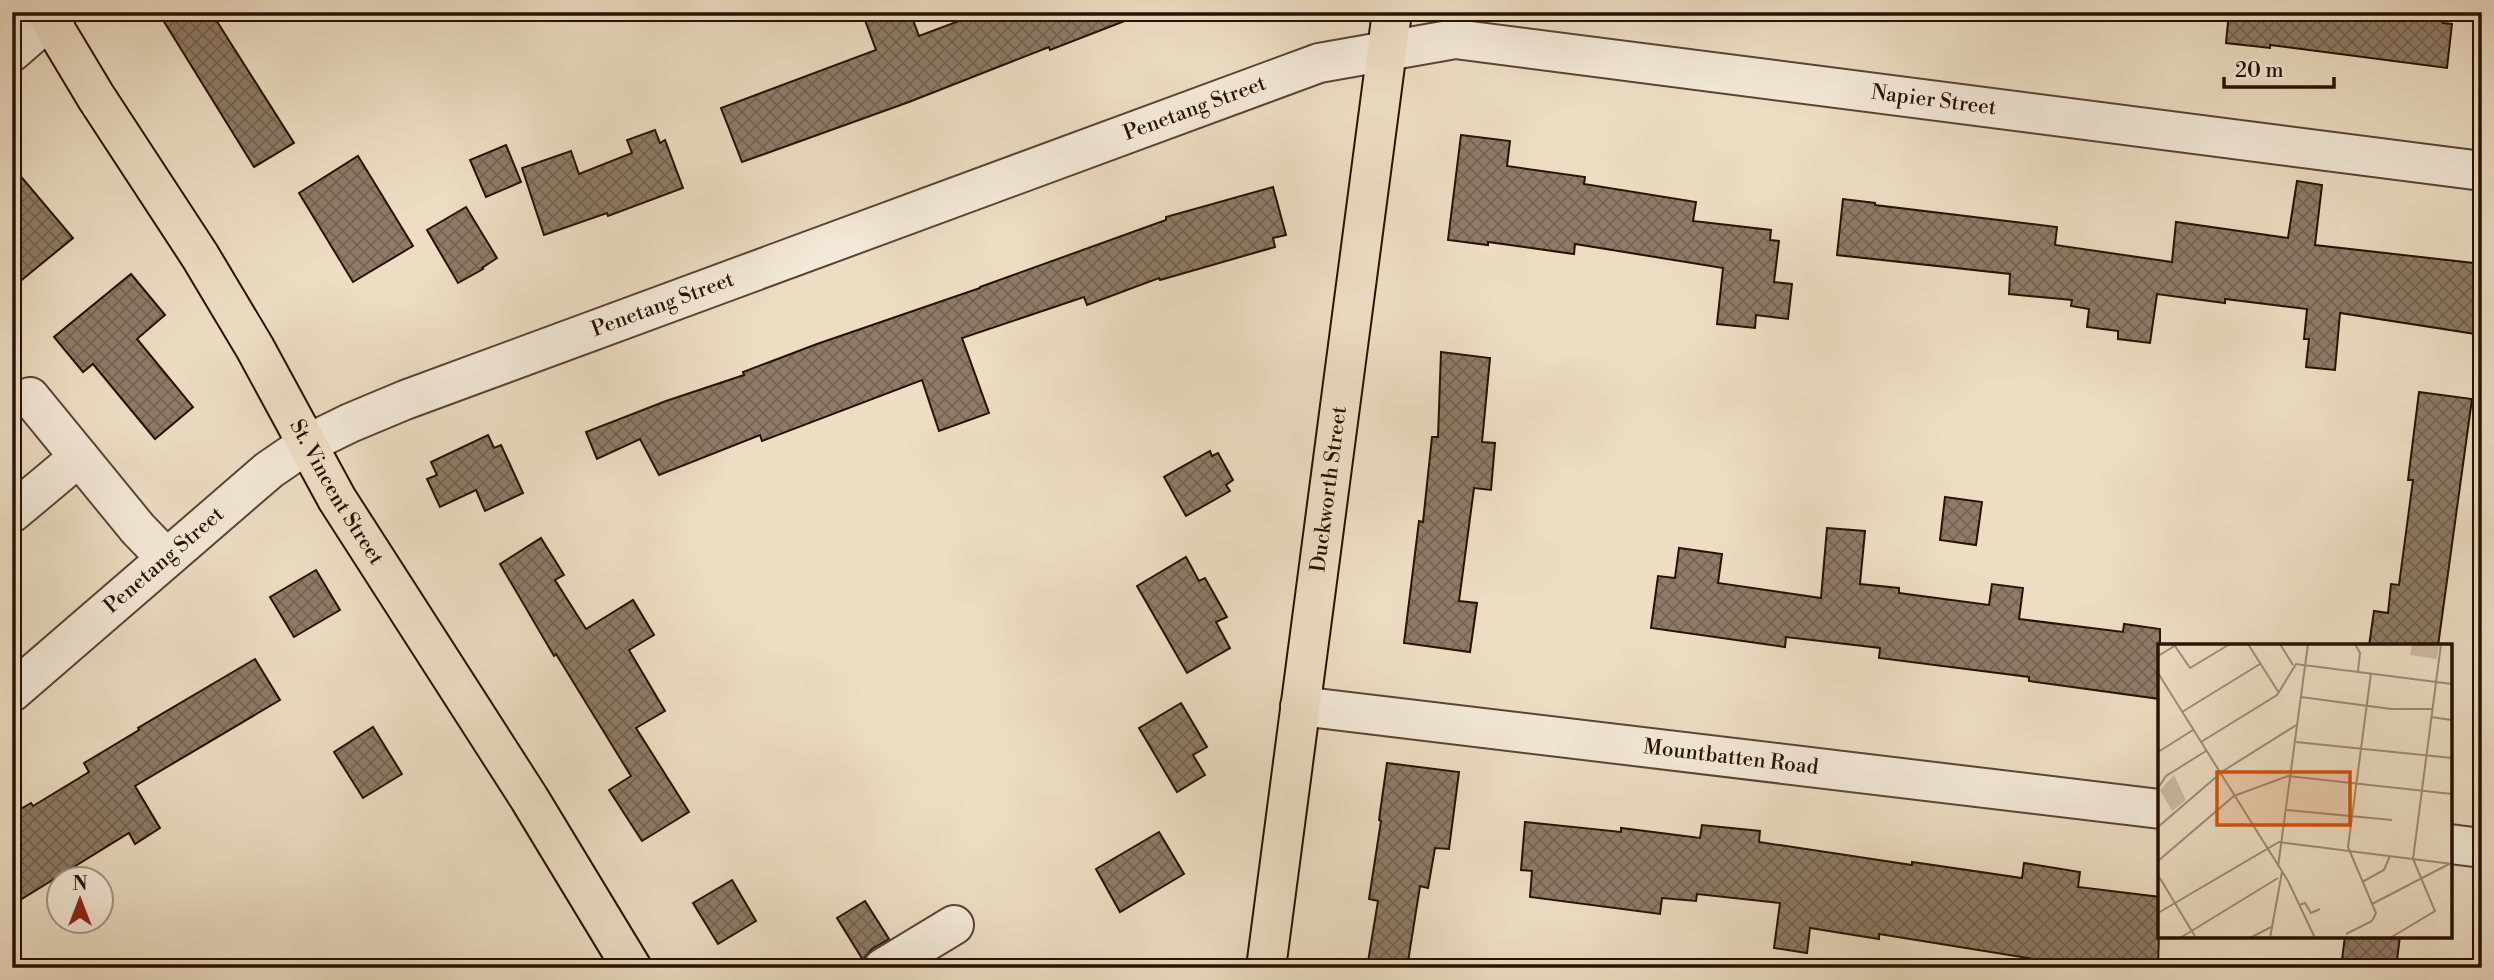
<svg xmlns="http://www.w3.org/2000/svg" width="2494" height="980" viewBox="0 0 2494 980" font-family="'Libre Bodoni',serif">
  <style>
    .building { fill: url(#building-cross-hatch); stroke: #281104; stroke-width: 2 }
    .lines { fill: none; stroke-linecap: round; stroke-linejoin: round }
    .minor-casing { stroke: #594434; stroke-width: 42 }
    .major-casing { stroke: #281104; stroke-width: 42 }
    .minor { stroke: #f3e9d8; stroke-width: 38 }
    .major { stroke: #ecddc3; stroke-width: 38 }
    .labels { text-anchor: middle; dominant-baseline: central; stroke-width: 5; stroke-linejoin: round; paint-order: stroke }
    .street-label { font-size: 21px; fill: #281104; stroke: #f3e9d8 }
    .inset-road { fill: none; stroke: #9e8b77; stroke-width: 2 }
    .view { fill: #d5520b; fill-opacity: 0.15; stroke: #d5520b; stroke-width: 3.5 }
    .inset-edge { fill: none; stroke: #281104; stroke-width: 3.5 }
  </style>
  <defs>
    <pattern id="building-cross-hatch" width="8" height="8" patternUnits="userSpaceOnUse" patternTransform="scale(1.75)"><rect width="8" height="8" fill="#8e7b67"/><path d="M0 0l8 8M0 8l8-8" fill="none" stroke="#746353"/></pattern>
  </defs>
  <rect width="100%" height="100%" fill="#ecddc3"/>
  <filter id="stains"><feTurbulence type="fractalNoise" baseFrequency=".00286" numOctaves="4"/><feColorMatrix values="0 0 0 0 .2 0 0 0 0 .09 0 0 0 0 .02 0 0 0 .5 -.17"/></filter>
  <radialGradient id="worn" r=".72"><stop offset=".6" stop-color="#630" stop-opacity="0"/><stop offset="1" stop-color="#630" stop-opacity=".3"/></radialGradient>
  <g class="building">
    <polygon points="158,12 211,12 294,143 254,167"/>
    <polygon points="862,12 910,12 919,36 983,12 1140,12 1140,15 1050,50 1049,47 909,102 742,162 721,108 876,50"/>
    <polygon points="2229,12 2444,12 2443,23 2452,24 2447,68 2270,45 2270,48 2226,43"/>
    <polygon points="655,130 660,143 665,140 683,188 608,216 607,213 544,235 522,168 571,151 579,174 632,153 627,140"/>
    <polygon points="1461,135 1510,141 1507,166 1585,177 1584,184 1696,202 1693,221 1771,230 1770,240 1779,241 1774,282 1792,284 1788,319 1756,315 1755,328 1717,324 1723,268 1575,244 1574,254 1488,242 1488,245 1448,240"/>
    <polygon points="506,145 521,182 486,197 470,160"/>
    <polygon points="358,156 413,246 353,282 299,193"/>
    <polygon points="12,166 73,238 12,288"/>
    <polygon points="2297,181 2322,185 2315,245 2482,264 2482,335 2340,313 2335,370 2306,367 2309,339 2304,339 2307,309 2225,299 2225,303 2157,294 2150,343 2118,339 2118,331 2087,327 2089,309 2071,306 2072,300 2009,294 2010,274 1837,255 1843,199 1875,203 1875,205 2057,227 2055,245 2172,262 2176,222 2288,238"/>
    <polygon points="1273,187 1286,235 1273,238 1275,247 1160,280 1159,278 1087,305 1084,297 962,338 989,413 939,431 922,380 762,441 760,435 659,475 640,439 597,459 586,432 666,401 744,375 743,372 817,344 980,288 980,287 1166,220 1166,217"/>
    <polygon points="466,207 497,258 482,268 483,269 458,283 427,230"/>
    <polygon points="131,274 165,315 137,339 193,407 155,439 93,364 83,372 54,337"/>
    <polygon points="1441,352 1490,358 1482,442 1495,443 1491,490 1474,488 1459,601 1477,603 1470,652 1404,643 1419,521 1423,522 1432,437 1438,437"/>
    <polygon points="2419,392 2472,399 2438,646 2369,646 2374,611 2388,613 2391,584 2399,585 2413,480 2408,480"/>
    <polygon points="488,435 494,448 501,445 523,493 485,511 476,490 440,507 427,479 437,475 431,462"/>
    <polygon points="1210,451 1212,456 1218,453 1233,480 1226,485 1230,491 1186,516 1164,477"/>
    <polygon points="1945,497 1982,502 1976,545 1940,540"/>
    <polygon points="1827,528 1865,531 1860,584 1899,588 1899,593 1989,605 1992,584 2023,588 2019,619 2123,632 2124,624 2160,629 2160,699 2029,681 2029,677 1879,658 1880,648 1786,637 1785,647 1651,628 1658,576 1675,578 1679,548 1722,554 1718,583 1821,598"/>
    <polygon points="541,538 564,575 555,580 586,629 633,600 654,635 629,650 665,711 636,728 689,812 642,841 609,790 631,776 556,654 554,656 500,564"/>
    <polygon points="1186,557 1199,581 1205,578 1227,617 1216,622 1230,648 1187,673 1137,586"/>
    <polygon points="316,570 340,610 294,637 270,597"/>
    <polygon points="255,659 280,700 135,786 160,828 135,844 129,833 12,905 12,814 31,803 33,806 89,772 84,763 139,730 138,728"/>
    <polygon points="1181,703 1207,747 1193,755 1205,775 1177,792 1139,728"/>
    <polygon points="373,727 402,774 363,798 334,752"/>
    <polygon points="1387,763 1459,772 1449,849 1435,848 1428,888 1420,886 1407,968 1367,968 1378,901 1369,899 1381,821 1379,820"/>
    <polygon points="1525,822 1621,832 1621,828 1700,838 1702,825 1760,831 1759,842 1912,865 1912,862 2022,878 2024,863 2080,872 2078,887 2160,897 2158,968 2090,968 1879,934 1879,939 1810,928 1807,953 1774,948 1780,903 1697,894 1696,901 1662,898 1660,914 1530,897 1532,871 1521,870"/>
    <polygon points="1159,832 1184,874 1120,912 1096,869"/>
    <polygon points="732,880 756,921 718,944 693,903"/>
    <polygon points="865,901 889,939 872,949 863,960 837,918"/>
    <polygon points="2345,936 2400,936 2396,968 2341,968"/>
  </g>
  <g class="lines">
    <g class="minor-casing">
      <g id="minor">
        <polyline points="12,52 58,12"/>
        <polyline points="30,397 138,529 166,558"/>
        <polyline points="12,513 79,457"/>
        <path id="s1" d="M 12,692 L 269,470 L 307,444 L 350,423 L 405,400 L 1319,63 L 1455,39 L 2482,171"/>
        <path id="s2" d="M 1300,706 L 2160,809"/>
        <polyline points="2450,844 2482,848"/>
        <polyline points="883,968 954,925"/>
      </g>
    </g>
    <g class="major-casing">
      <g id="major">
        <path id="s3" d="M 45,12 L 96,97 L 200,256 L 255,348 L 337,499 L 529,798 L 632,968"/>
        <path id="s4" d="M 1266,968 L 1392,12"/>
      </g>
    </g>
    <use href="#minor" class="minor"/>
    <use href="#major" class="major"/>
  </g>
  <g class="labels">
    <g class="street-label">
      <text stroke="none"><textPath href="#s1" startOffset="2088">Napier Street</textPath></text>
      <text stroke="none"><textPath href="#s1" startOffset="1335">Penetang Street</textPath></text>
      <text stroke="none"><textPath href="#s1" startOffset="768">Penetang Street</textPath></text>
      <text stroke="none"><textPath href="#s4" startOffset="483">Duckworth Street</textPath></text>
      <text stroke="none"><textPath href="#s3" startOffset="562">St. Vincent Street</textPath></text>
      <text stroke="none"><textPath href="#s1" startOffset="201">Penetang Street</textPath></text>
      <text stroke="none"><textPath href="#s2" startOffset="434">Mountbatten Road</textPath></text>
    </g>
  </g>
  <g transform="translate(2158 644)">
    <rect width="294" height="294" fill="#ecddc3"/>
    <path d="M 254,0 L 281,0 L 279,15 L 252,11 ZM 16,131 L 28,156 L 14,167 L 2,146 Z" fill="#cbbaa3"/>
    <path class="inset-road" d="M 90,0 L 121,49M 122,0 L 135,21M 197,0 L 202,9 L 200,27M 17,2 L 32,24 L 72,0M 0,12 L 18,1M 0,29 L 130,237 L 157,294M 143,53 L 233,65 L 274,65M 24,68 L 102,20M 273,73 L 294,76M 43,98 L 119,51 L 138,20 L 294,40M 138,98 L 294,114M 0,108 L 35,86M 0,144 L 8,132 L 48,107M 129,166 L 234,176M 0,183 L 65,127 L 140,80M 0,217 L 76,152 L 130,132 L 294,150M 120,223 L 150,0M 0,231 L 38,294M 204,238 L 226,226 L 232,212M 214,260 L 291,220M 141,261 L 147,259 L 153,269 L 162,265M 0,269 L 121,198 L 294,220M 188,290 L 214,277 L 218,269 L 190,203 L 213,29M 22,294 L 120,234M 92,294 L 113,283M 112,294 L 124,228M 232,294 L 277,267 L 255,215 L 283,0"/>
    <path class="view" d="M 59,128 L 192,128 L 192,181 L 59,181 Z"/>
    <rect width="294" height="294" class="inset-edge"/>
  </g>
  <rect width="2494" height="980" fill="none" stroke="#ecddc3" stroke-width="42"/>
  <rect x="14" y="14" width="2466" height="952" fill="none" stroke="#281104" stroke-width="3.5"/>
  <rect x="21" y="21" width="2452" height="938" fill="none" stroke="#281104" stroke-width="2"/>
  <g transform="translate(80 900)"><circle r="33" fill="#f3e9d8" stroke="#a29383" stroke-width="2"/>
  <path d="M0-5L12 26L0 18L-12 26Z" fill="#8f2418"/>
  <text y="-10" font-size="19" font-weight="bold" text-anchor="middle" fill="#281104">N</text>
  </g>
  <path d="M2224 77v10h110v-10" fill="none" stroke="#281104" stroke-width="3.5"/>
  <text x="2235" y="77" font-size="21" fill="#281104" stroke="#f3e9d8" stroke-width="5" paint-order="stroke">20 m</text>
  <rect width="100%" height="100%" filter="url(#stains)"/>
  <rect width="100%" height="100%" fill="url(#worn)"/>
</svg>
